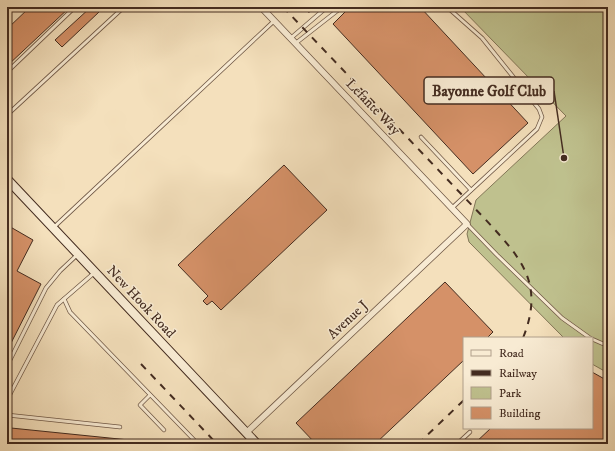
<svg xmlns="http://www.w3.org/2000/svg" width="615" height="451" viewBox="0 0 615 451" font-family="'IM FELL DW Pica',serif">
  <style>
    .green { fill: #bfc18e; stroke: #827657 }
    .building { fill: #d59168; stroke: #442c20 }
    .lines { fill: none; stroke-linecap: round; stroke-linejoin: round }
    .lane-casing { stroke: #705947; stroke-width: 4.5 }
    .street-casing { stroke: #705947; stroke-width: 7 }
    .secondary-casing { stroke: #442c20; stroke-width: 10 }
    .lane { stroke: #f8ebd3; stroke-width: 3 }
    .street { stroke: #f8ebd3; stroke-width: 5.5 }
    .secondary { stroke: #f8ebd3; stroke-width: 8 }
    .rail { stroke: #442c20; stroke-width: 2; stroke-dasharray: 7 7; stroke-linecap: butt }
    .labels { text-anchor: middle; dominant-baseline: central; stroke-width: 3; stroke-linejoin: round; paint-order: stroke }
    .street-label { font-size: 14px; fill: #442c20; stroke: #f8ebd3 }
    .leader { fill: none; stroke: #442c20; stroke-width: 1.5 }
    .callout-dot { fill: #442c20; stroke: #f8ebd3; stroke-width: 1.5 }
    .callout { fill: #f8ebd3; stroke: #442c20; stroke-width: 1.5 }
    .callout-label { font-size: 15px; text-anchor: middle; font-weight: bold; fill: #442c20 }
  </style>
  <rect width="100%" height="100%" fill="#f4e0bc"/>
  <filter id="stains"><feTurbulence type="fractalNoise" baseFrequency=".005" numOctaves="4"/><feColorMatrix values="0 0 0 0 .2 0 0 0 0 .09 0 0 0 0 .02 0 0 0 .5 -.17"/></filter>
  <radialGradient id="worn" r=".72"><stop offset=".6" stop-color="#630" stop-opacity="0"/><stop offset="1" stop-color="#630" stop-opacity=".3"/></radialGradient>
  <polygon class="green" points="460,7 608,7 608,373 592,364 592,338 564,338 469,242 467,234 476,200 566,116"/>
  <g class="building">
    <polygon points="30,7 70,7 7,66 7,29"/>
    <polygon points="91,7 94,7 99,12 62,47 55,40"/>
    <polygon points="350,7 420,7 528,123 473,174 333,24"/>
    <polygon points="284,165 327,210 221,310 212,301 207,305 203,301 208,296 178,265"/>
    <polygon points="7,225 33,240 17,271 41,284 7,351"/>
    <polygon points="445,282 493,332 487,338 464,338 464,360 375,444 316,444 296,423"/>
    <polygon points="592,372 608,381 608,444 474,444 491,428 592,428"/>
    <polygon points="11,428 129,440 128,444 9,444"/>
  </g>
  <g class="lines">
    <g class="lane-casing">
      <g id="lane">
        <polyline points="447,7 482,38 539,109 542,117 537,129 452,208"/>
        <polyline points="7,10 10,7"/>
        <polyline points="291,38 327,7"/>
        <polyline points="296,43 342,7"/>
        <polyline points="7,72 75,7"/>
        <polyline points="7,115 124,7"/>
        <polyline points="421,137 471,190"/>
        <polyline points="467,224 497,255 562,318 590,338"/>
        <polyline points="53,228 274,21"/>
        <polyline points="64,299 70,312 198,444"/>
        <polyline points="592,339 608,346"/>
        <polyline points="7,366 46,288 60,271 77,255"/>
        <polyline points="150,395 140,405 164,430"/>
        <polyline points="7,407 8,398 57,305 94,273"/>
        <polyline points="7,415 120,427"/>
        <polyline points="457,444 470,432"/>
      </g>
    </g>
    <g class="street-casing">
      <polyline id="street" points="246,433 467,224 261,7"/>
    </g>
    <g class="secondary-casing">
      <polyline id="secondary" points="7,179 257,444"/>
    </g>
    <use href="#lane" class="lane"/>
    <use href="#street" class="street"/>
    <use href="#secondary" class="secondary"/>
    <g class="rail">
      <path d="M 283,7 L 485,219 C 521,258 545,283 523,338"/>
      <polyline points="305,7 312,15"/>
      <polyline points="141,364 217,444"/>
      <polyline points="418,444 464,400"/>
    </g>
  </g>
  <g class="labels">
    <g class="street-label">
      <text transform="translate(373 107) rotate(46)">Lefante Way</text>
      <text transform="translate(141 302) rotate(47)">New Hook Road</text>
      <text transform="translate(348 320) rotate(-43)">Avenue J</text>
    </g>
  </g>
  <path class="leader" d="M564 158L554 91"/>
  <circle class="callout-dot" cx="564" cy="158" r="4"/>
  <rect class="callout" x="424" y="77" width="130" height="27" rx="4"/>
  <g class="callout-label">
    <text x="489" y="96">Bayonne Golf Club</text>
  </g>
  <rect width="615" height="451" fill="none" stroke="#f4e0bc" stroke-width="24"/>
  <rect x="8" y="8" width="599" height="435" fill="none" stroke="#442c20" stroke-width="2"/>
  <rect x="12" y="12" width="591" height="427" fill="none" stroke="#442c20"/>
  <rect x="463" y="337" width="130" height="92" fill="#f8ebd3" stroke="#b09f8b"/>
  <rect x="471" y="350" width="20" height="6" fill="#f8ebd3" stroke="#b09f8b"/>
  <text x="499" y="357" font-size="12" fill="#442c20">Road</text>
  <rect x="471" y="370" width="20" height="6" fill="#442c20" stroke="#b09f8b"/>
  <text x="499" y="377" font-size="12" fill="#442c20">Railway</text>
  <rect x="471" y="387" width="20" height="12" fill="#bfc18e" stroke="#b09f8b"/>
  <text x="499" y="397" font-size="12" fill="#442c20">Park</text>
  <rect x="471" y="407" width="20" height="12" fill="#d59168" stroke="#b09f8b"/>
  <text x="499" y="417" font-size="12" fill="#442c20">Building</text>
  <rect width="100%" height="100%" filter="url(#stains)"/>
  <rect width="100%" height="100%" fill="url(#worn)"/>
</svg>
